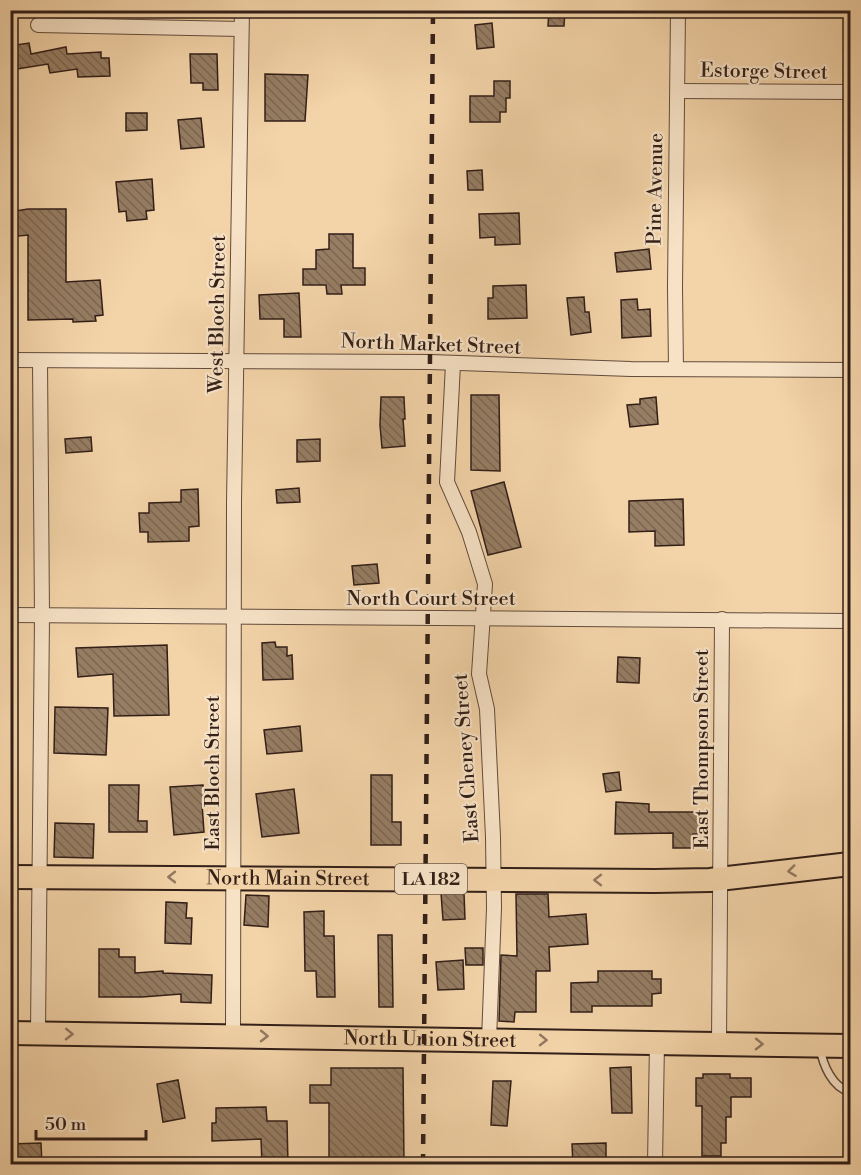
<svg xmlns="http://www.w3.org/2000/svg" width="861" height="1175" viewBox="0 0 861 1175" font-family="'Libre Bodoni',serif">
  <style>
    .building { fill: url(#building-back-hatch); stroke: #321f18; stroke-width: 1.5 }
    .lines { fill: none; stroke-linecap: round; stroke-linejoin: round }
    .lane-casing { stroke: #624c3c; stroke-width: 10 }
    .street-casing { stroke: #624c3c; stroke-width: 16 }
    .primary-casing { stroke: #321f18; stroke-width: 26 }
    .lane { stroke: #f7e2c6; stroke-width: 7 }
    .street { stroke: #f7e2c6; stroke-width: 14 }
    .primary { stroke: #f3d3a8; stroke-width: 22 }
    .rail { stroke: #321f18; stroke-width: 4.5; stroke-dasharray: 10 10; stroke-linecap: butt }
    .oneway { stroke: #927960 }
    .labels { text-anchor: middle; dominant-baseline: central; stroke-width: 4.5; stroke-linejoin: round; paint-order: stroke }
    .shield { fill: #f7e2c6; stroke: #6d5a4c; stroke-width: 1.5 }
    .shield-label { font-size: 18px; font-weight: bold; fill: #321f18 }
    .street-label { font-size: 20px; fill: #321f18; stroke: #f7e2c6 }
  </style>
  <defs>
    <pattern id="building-back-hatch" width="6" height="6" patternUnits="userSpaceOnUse" patternTransform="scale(1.5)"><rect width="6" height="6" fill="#967d63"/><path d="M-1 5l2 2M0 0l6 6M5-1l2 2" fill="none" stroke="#7b6651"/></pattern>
  </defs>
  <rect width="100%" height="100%" fill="#f3d3a8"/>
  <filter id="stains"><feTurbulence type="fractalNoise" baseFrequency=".00333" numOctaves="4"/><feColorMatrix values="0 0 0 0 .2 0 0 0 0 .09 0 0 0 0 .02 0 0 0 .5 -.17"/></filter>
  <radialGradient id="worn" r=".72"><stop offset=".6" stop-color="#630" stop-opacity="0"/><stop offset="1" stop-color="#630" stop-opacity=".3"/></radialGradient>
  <g class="building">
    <polygon points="549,10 565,10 564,26 548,26"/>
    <polygon points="492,23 494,47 477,49 475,25"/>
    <polygon points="29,43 31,54 66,47 67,54 101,52 101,58 109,58 110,76 78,77 77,69 50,73 48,64 10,70 10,46"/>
    <polygon points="190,54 217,54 218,90 203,90 203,83 191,83"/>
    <polygon points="265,74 308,75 305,121 265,121"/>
    <polygon points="494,81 510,81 510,98 506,98 506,112 500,112 500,122 470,122 470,96 494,96"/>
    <polygon points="126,113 147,113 147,130 126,131"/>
    <polygon points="201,118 204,147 181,149 178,120"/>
    <polygon points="482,170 483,190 468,190 467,171"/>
    <polygon points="152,179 154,210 146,211 147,219 127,221 126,211 119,212 116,182"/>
    <polygon points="28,209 66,209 66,282 100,280 103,315 95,316 96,321 73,322 73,319 28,320 28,235 10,237 10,212"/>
    <polygon points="519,213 520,244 495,245 495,237 480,238 479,214"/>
    <polygon points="329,234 353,234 353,268 365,268 365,285 341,285 342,294 327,294 326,285 303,285 303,269 316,269 316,250 329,249"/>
    <polygon points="649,249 651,269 617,272 615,253"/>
    <polygon points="526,285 527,318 488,319 488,298 493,298 493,286"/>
    <polygon points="299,293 301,337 284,337 284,319 260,319 259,295"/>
    <polygon points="584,297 585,312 589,312 591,332 571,335 567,298"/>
    <polygon points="637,299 638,310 650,309 651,336 622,338 621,300"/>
    <polygon points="471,395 499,395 500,471 471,470"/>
    <polygon points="381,397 404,397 405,419 403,419 405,446 382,448 380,425"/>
    <polygon points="656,397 658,424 630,427 627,405 640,404 640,399"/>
    <polygon points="91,437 92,451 66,453 65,439"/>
    <polygon points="320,439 320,461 297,462 297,440"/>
    <polygon points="504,482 521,547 488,555 471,491"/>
    <polygon points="299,488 300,502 277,503 276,490"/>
    <polygon points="198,489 199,526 189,527 189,541 148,542 148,532 140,532 139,513 149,513 149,503 181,502 181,490"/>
    <polygon points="683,499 684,545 655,546 655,531 629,532 629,501"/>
    <polygon points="377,564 379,583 354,585 352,566"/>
    <polygon points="275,642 276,647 287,647 287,656 292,655 293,679 263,680 262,643"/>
    <polygon points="167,645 169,715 114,716 113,674 78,677 76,648"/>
    <polygon points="618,657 640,658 639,683 617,682"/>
    <polygon points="55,707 108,708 106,755 54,753"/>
    <polygon points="300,726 302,751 267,754 264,730"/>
    <polygon points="619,772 621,790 606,792 603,774"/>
    <polygon points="371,775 392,775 392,822 401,822 401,845 371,845"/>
    <polygon points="109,785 139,785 138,821 147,821 147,832 109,832"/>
    <polygon points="203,785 205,804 202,804 204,832 174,835 170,787"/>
    <polygon points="294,789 299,833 262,837 256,794"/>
    <polygon points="616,802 649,804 649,812 702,812 702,834 693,834 693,848 673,848 673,833 615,834"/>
    <polygon points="55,823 94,824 93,858 54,857"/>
    <polygon points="441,893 464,893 465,919 443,920"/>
    <polygon points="516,894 548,894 549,917 586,914 588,944 549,947 550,971 536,971 536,1012 515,1012 514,1022 499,1021 501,955 517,956"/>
    <polygon points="246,895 269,896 268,927 244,925"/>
    <polygon points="166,902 187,903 186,918 192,918 191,944 165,943"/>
    <polygon points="324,911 324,936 334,936 335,997 317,997 316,971 305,971 304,912"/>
    <polygon points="378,935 392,935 393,1007 379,1007"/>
    <polygon points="465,948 483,948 483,965 466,965"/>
    <polygon points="99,949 119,949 119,957 135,957 135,973 163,971 163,973 212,975 211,1003 181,1002 181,994 142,997 99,997"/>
    <polygon points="463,960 464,989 438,990 436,962"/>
    <polygon points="598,971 652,971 652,979 661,979 661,993 652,994 652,1006 592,1006 592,1012 571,1012 571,983 598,982"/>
    <polygon points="631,1067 632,1113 612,1113 610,1068"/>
    <polygon points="331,1068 403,1068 404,1164 329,1164 329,1103 310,1103 310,1085 331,1085"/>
    <polygon points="703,1074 730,1074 730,1078 751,1078 751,1097 731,1097 731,1117 726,1117 726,1143 721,1143 721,1156 702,1156 702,1106 696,1106 696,1078 703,1078"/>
    <polygon points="178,1080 185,1118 163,1122 157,1084"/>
    <polygon points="493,1081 511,1081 507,1126 491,1125"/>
    <polygon points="266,1107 267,1121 287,1121 288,1164 262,1164 261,1139 212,1141 212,1123 216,1123 216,1108"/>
    <polygon points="41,1143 42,1164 10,1164 10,1144"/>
    <polygon points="606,1143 606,1164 573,1164 572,1144"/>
  </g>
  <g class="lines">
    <g class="lane-casing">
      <path id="lane" d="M 820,1048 C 823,1065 832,1087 850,1092"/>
    </g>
    <g class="street-casing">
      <g id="street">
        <polyline points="38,25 241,29"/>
        <polyline points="678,91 850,92"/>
        <polyline points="10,360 430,362 631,369 850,370"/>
        <polyline points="453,364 447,482 469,532 485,584 479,674 487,709 493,837 494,908 489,1040"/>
        <polyline points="676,369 675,287 678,10"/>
        <polyline points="10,615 850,621"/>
        <polyline points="38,1033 42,616 40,361"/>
        <polyline points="233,1036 234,502 242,10"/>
        <polyline points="719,1043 722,619"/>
        <polyline points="655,1164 657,1042"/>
      </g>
    </g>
    <g class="primary-casing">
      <g id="primary">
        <path id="s1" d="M 10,877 L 655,881 L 710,880 L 850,864"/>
        <path id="s2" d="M 10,1033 L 850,1046"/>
      </g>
    </g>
    <use href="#lane" class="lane"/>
    <use href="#street" class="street"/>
    <use href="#primary" class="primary"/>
    <polyline class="rail" points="423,1164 433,10"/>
  </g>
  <defs><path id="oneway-chevron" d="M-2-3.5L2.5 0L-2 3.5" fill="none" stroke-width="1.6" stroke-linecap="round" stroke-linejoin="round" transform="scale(1.5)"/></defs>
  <g class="oneway">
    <use href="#oneway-chevron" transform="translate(792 871) rotate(173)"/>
    <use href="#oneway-chevron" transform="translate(172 877) rotate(180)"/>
    <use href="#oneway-chevron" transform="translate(598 880) rotate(-180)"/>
    <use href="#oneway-chevron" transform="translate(69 1034) rotate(1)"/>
    <use href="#oneway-chevron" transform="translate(264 1036) rotate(1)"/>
    <use href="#oneway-chevron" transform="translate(543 1040) rotate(1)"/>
    <use href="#oneway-chevron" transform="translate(759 1044) rotate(1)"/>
  </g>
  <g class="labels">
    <rect class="shield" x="395" y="864" width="72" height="30" rx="4.5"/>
    <g class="shield-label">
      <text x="431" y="879">LA 182</text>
    </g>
    <g class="street-label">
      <text transform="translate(764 72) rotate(1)">Estorge Street</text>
      <text transform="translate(656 189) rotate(-89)">Pine Avenue</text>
      <text transform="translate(218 314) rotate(-89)">West Bloch Street</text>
      <text transform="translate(431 345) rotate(2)">North Market Street</text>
      <text x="431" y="599">North Court Street</text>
      <text transform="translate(702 749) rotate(-90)">East Thompson Street</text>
      <text transform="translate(467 758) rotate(-94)">East Cheney Street</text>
      <text transform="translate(213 773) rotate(-90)">East Bloch Street</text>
      <text stroke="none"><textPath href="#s1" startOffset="278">North Main Street</textPath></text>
      <text stroke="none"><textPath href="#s2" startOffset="420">North Union Street</textPath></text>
    </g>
  </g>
  <rect width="861" height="1175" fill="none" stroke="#f3d3a8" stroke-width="36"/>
  <rect x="12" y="12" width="837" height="1151" fill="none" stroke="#321f18" stroke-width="3"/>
  <rect x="18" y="18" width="825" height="1139" fill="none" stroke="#321f18" stroke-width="1.5"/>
  <path d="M36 1130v9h110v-9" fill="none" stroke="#321f18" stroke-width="3"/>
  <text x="45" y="1130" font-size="18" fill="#321f18" stroke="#f7e2c6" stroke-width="4.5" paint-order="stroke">50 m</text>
  <rect width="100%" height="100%" filter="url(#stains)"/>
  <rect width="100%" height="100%" fill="url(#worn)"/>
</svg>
